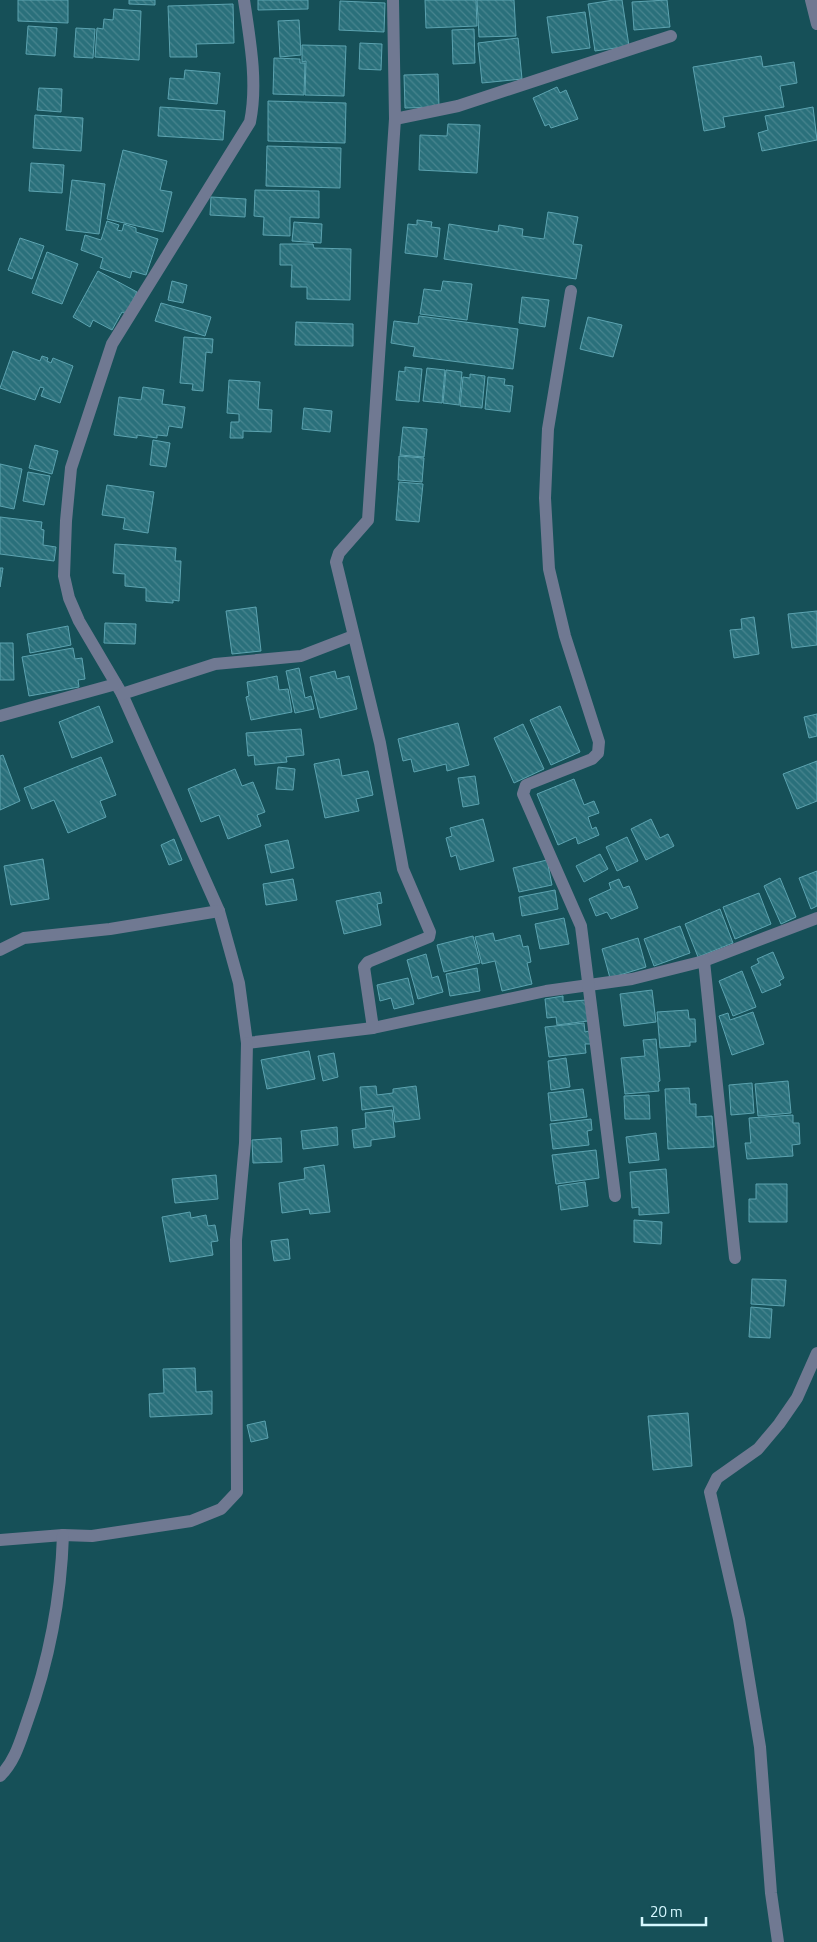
<svg xmlns="http://www.w3.org/2000/svg" width="817" height="1942" viewBox="0 0 817 1942" font-family="'Titillium Web',sans-serif">
  <style>
    .building { fill: url(#building-back-hatch); stroke: #5ca3b0 }
    .lines { fill: none; stroke-linecap: round; stroke-linejoin: round }
    .street { stroke: #707992; stroke-width: 12 }
  </style>
  <defs>
    <pattern id="building-back-hatch" width="6" height="6" patternUnits="userSpaceOnUse" patternTransform="scale(1.25)"><rect width="6" height="6" fill="#2a707b"/><path d="M-1 5l2 2M0 0l6 6M5-1l2 2" fill="none" stroke="#48858f"/></pattern>
  </defs>
  <rect width="100%" height="100%" fill="#165058"/>
  <g class="building">
    <polygon points="18,0 68,0 68,23 18,21"/>
    <polygon points="129,0 155,0 155,5 129,4"/>
    <polygon points="258,0 308,0 308,9 258,10"/>
    <polygon points="425,0 476,0 477,26 426,28"/>
    <polygon points="477,0 514,0 516,36 479,37"/>
    <polygon points="614,0 622,0 629,46 595,51 588,4"/>
    <polygon points="667,0 670,27 634,30 632,2"/>
    <polygon points="340,1 385,3 384,32 339,30"/>
    <polygon points="233,4 234,43 196,44 197,57 170,57 168,6"/>
    <polygon points="114,9 141,11 139,60 95,57 97,28 103,29 104,19 113,20"/>
    <polygon points="585,12 590,48 552,53 547,17"/>
    <polygon points="299,20 301,55 280,57 278,21"/>
    <polygon points="28,26 57,28 55,56 26,54"/>
    <polygon points="76,28 95,29 93,58 74,57"/>
    <polygon points="474,29 475,63 453,64 452,30"/>
    <polygon points="518,38 522,79 482,83 478,43"/>
    <polygon points="360,43 382,44 381,70 359,69"/>
    <polygon points="302,45 346,46 344,96 305,95 306,61 302,62"/>
    <polygon points="761,56 763,67 794,62 797,83 780,86 784,107 723,117 725,127 704,131 693,67"/>
    <polygon points="274,58 300,59 300,63 305,63 304,95 273,94"/>
    <polygon points="185,70 220,73 217,104 168,99 170,78 184,79"/>
    <polygon points="438,74 439,107 405,108 404,75"/>
    <polygon points="557,87 560,93 566,90 578,119 551,128 549,124 545,126 533,98"/>
    <polygon points="39,88 62,89 61,112 37,110"/>
    <polygon points="268,101 346,103 345,143 268,141"/>
    <polygon points="160,107 225,111 223,140 158,136"/>
    <polygon points="813,107 817,140 762,151 758,133 768,130 765,116"/>
    <polygon points="35,115 83,118 81,151 33,148"/>
    <polygon points="448,124 480,125 477,173 419,170 420,135 447,136"/>
    <polygon points="267,146 341,148 340,188 266,186"/>
    <polygon points="123,150 167,161 160,190 172,192 163,232 107,219"/>
    <polygon points="31,163 64,165 62,193 29,191"/>
    <polygon points="72,180 105,184 99,234 66,230"/>
    <polygon points="255,190 319,191 319,218 290,217 290,236 263,235 264,217 254,216"/>
    <polygon points="211,197 246,199 245,217 210,215"/>
    <polygon points="548,212 578,217 573,244 582,245 576,279 444,259 449,224 498,232 499,225 523,229 522,236 544,239"/>
    <polygon points="417,220 432,222 431,227 440,228 437,257 405,253 408,224 417,225"/>
    <polygon points="107,221 119,225 117,230 122,231 124,224 136,228 136,232 158,239 146,275 132,271 130,278 100,268 103,258 81,250 85,235 101,240"/>
    <polygon points="294,222 322,224 321,243 292,241"/>
    <polygon points="20,238 44,246 32,279 8,270"/>
    <polygon points="280,244 313,244 314,248 351,249 350,300 307,299 307,287 291,287 292,265 280,265"/>
    <polygon points="47,252 78,264 62,304 32,293"/>
    <polygon points="98,271 137,292 126,314 122,312 112,330 93,320 90,327 73,317"/>
    <polygon points="172,281 187,285 183,303 168,300"/>
    <polygon points="443,281 472,284 467,320 420,314 424,289 441,291"/>
    <polygon points="522,297 549,300 545,327 519,323"/>
    <polygon points="161,303 211,317 205,336 155,321"/>
    <polygon points="419,316 518,329 513,369 413,356 415,347 391,343 394,321 418,324"/>
    <polygon points="588,317 622,325 613,357 580,349"/>
    <polygon points="296,322 353,324 353,346 295,345"/>
    <polygon points="184,337 213,339 212,353 206,352 203,391 192,390 193,384 180,383"/>
    <polygon points="13,351 40,361 42,356 48,358 47,361 51,363 53,358 73,366 60,403 41,396 44,388 40,387 35,400 0,388"/>
    <polygon points="405,367 422,369 419,402 396,400 399,371 405,372"/>
    <polygon points="427,368 445,370 442,403 423,401"/>
    <polygon points="446,370 462,372 459,405 443,403"/>
    <polygon points="470,374 485,376 482,408 460,406 463,377 470,378"/>
    <polygon points="488,377 505,379 504,385 513,386 510,412 485,409"/>
    <polygon points="229,380 260,382 258,409 272,410 271,432 243,431 243,438 230,438 231,422 239,422 239,414 227,413"/>
    <polygon points="143,387 164,390 162,404 185,407 182,428 169,426 167,436 157,435 157,438 137,435 137,438 114,435 119,397 141,400"/>
    <polygon points="304,408 332,411 330,432 302,429"/>
    <polygon points="403,427 427,429 424,457 400,455"/>
    <polygon points="153,440 170,443 166,467 150,465"/>
    <polygon points="35,445 58,451 52,474 29,468"/>
    <polygon points="399,456 424,458 422,482 398,480"/>
    <polygon points="0,464 22,469 14,509 0,506"/>
    <polygon points="28,472 50,476 44,505 23,501"/>
    <polygon points="399,482 423,484 419,522 396,520"/>
    <polygon points="107,485 154,492 148,533 123,529 125,518 102,515"/>
    <polygon points="0,517 42,522 41,529 44,530 43,545 56,547 54,561 0,554"/>
    <polygon points="115,544 176,548 175,561 181,561 179,601 173,600 173,603 146,601 146,588 125,586 125,574 113,573"/>
    <polygon points="0,568 3,568 0,587"/>
    <polygon points="256,607 261,651 232,654 226,611"/>
    <polygon points="817,611 817,645 792,648 788,614"/>
    <polygon points="754,617 759,654 734,658 730,630 742,629 741,619"/>
    <polygon points="105,623 136,624 135,644 104,643"/>
    <polygon points="68,626 71,645 30,653 27,634"/>
    <polygon points="0,643 13,643 14,680 0,680"/>
    <polygon points="73,648 75,659 82,658 85,679 78,680 79,687 29,696 22,657"/>
    <polygon points="299,668 305,698 311,696 314,709 295,713 286,671"/>
    <polygon points="335,671 337,679 349,676 357,709 320,718 310,677"/>
    <polygon points="277,676 279,690 288,689 292,712 251,720 246,697 249,696 247,682"/>
    <polygon points="99,706 113,742 72,758 59,722"/>
    <polygon points="560,706 580,752 551,765 530,720"/>
    <polygon points="817,714 817,736 809,738 804,717"/>
    <polygon points="458,723 469,765 447,771 446,764 414,772 411,759 403,761 398,739"/>
    <polygon points="523,724 544,769 514,783 494,738"/>
    <polygon points="301,729 304,755 286,757 287,762 255,765 254,755 248,756 246,733"/>
    <polygon points="3,755 20,801 0,810 0,756"/>
    <polygon points="101,757 116,795 100,801 106,817 68,833 54,800 32,809 24,788"/>
    <polygon points="339,759 342,776 368,771 373,795 356,799 359,811 325,818 314,764"/>
    <polygon points="817,761 817,801 797,809 783,774"/>
    <polygon points="278,767 295,769 293,790 276,789"/>
    <polygon points="235,769 242,786 253,782 265,812 257,815 261,826 228,839 219,815 201,822 188,789"/>
    <polygon points="475,776 479,804 463,807 458,778"/>
    <polygon points="574,779 584,805 594,801 599,813 588,817 592,829 596,827 599,835 578,844 576,837 558,845 537,794"/>
    <polygon points="483,819 494,861 460,870 456,855 451,857 446,838 452,836 450,828"/>
    <polygon points="651,819 660,838 668,834 674,846 646,860 631,829"/>
    <polygon points="627,837 638,861 617,871 606,847"/>
    <polygon points="174,839 182,860 169,865 161,845"/>
    <polygon points="288,840 294,868 271,873 265,845"/>
    <polygon points="600,854 608,869 584,882 576,866"/>
    <polygon points="43,859 49,899 11,905 4,866"/>
    <polygon points="547,860 552,885 519,892 513,868"/>
    <polygon points="817,871 817,906 811,909 799,878"/>
    <polygon points="780,878 796,917 781,924 764,886"/>
    <polygon points="293,879 297,900 266,905 263,884"/>
    <polygon points="619,879 623,888 629,886 638,908 611,919 607,912 596,916 589,899 611,889 609,883"/>
    <polygon points="555,890 558,909 522,916 519,897"/>
    <polygon points="380,892 382,903 377,904 381,925 344,934 336,901"/>
    <polygon points="759,893 771,924 735,939 723,907"/>
    <polygon points="720,909 733,943 698,957 685,924"/>
    <polygon points="564,918 569,944 540,949 535,924"/>
    <polygon points="680,926 690,953 654,966 644,939"/>
    <polygon points="493,933 495,941 520,935 523,947 528,946 531,962 527,963 532,984 502,991 495,961 482,964 475,937"/>
    <polygon points="473,936 480,963 444,972 437,945"/>
    <polygon points="638,938 646,967 610,978 602,949"/>
    <polygon points="773,952 784,978 779,981 781,985 762,993 751,967 759,963 757,959"/>
    <polygon points="426,954 432,978 438,976 443,992 418,999 407,960"/>
    <polygon points="477,968 480,991 450,996 446,974"/>
    <polygon points="742,971 756,1007 733,1016 719,981"/>
    <polygon points="408,978 414,1004 394,1009 391,998 380,1001 377,985"/>
    <polygon points="652,990 656,1022 624,1026 620,994"/>
    <polygon points="563,996 563,1002 586,1000 588,1021 557,1025 556,1017 547,1018 545,999"/>
    <polygon points="688,1010 689,1019 695,1019 696,1042 690,1042 690,1046 660,1048 657,1012"/>
    <polygon points="753,1012 764,1044 732,1055 719,1016 728,1013 730,1020"/>
    <polygon points="584,1023 585,1032 589,1031 591,1044 585,1044 586,1053 549,1057 545,1027"/>
    <polygon points="656,1039 660,1081 658,1082 659,1091 625,1094 621,1058 645,1056 643,1040"/>
    <polygon points="309,1051 315,1079 267,1089 261,1060"/>
    <polygon points="334,1053 338,1077 323,1081 318,1056"/>
    <polygon points="566,1058 570,1087 551,1090 548,1061"/>
    <polygon points="788,1081 791,1113 758,1116 755,1084"/>
    <polygon points="752,1083 754,1113 731,1115 729,1085"/>
    <polygon points="376,1086 377,1095 393,1093 393,1089 416,1086 420,1119 395,1122 393,1106 362,1110 360,1087"/>
    <polygon points="689,1088 690,1104 696,1104 696,1117 712,1116 714,1147 668,1149 665,1089"/>
    <polygon points="583,1089 587,1117 551,1121 548,1093"/>
    <polygon points="649,1095 650,1119 625,1119 624,1096"/>
    <polygon points="392,1110 395,1137 371,1140 371,1146 354,1148 352,1130 366,1128 365,1113"/>
    <polygon points="793,1115 793,1123 799,1123 800,1144 792,1145 793,1156 747,1159 745,1143 751,1143 749,1118"/>
    <polygon points="591,1119 592,1130 587,1131 589,1145 553,1149 550,1124"/>
    <polygon points="337,1127 338,1145 303,1149 301,1131"/>
    <polygon points="656,1133 659,1160 629,1163 626,1137"/>
    <polygon points="281,1138 282,1162 253,1163 252,1140"/>
    <polygon points="596,1150 599,1178 556,1184 552,1155"/>
    <polygon points="324,1165 330,1212 310,1214 309,1209 282,1213 279,1183 305,1179 304,1168"/>
    <polygon points="666,1169 669,1213 639,1215 639,1207 632,1208 630,1172"/>
    <polygon points="216,1175 218,1199 175,1203 172,1179"/>
    <polygon points="585,1182 588,1206 561,1210 558,1186"/>
    <polygon points="756,1184 787,1184 787,1222 749,1222 749,1199 756,1199"/>
    <polygon points="190,1212 191,1218 206,1215 208,1226 215,1225 218,1241 211,1242 213,1255 170,1262 162,1217"/>
    <polygon points="634,1220 662,1222 661,1244 634,1242"/>
    <polygon points="288,1239 290,1259 274,1261 271,1241"/>
    <polygon points="752,1279 786,1280 784,1306 751,1304"/>
    <polygon points="751,1307 772,1309 770,1338 749,1337"/>
    <polygon points="195,1368 196,1392 212,1391 212,1414 150,1417 149,1394 164,1393 163,1369"/>
    <polygon points="688,1413 692,1466 653,1470 648,1416"/>
    <polygon points="265,1421 268,1438 251,1442 247,1425"/>
  </g>
  <g class="lines">
    <g class="street">
      <path d="M 244,0 C 250,40 258,83 250,122 L 112,344 L 71,468 L 66,521 L 64,576 L 69,598 L 79,621 L 122,694 L 219,911 L 239,983 L 247,1043 L 373,1028 L 546,991 L 632,979 L 704,961 L 817,918"/>
      <polyline points="811,0 817,24"/>
      <polyline points="395,119 458,106 671,36"/>
      <polyline points="571,291 548,429 545,498 549,569 565,636 599,742 598,753 592,759 526,785 523,794 581,926 615,1196"/>
      <polyline points="122,694 215,664 301,656 353,636"/>
      <polyline points="0,716 116,684"/>
      <polyline points="0,950 24,938 110,929 219,911"/>
      <polyline points="704,961 735,1258"/>
      <polyline points="373,1028 364,967 368,962 429,937 430,932 403,869 380,743 336,562 339,553 368,520 395,119 393,0"/>
      <polyline points="0,1540 63,1535 92,1536 191,1521 221,1509 237,1492 236,1240 245,1143 247,1043"/>
      <path d="M 0,1776 C 15,1761 20,1742 27,1722 C 49,1661 61,1599 63,1535"/>
      <polyline points="778,1942 771,1893 760,1747 739,1619 710,1492 717,1478 758,1449 779,1424 797,1398 817,1353"/>
    </g>
  </g>
  <path d="M642 1917v8h64v-8" fill="none" stroke="#d6f8ff" stroke-width="2.5"/>
  <text x="650" y="1917" font-size="15" fill="#d6f8ff" stroke="#165058" stroke-width="4" paint-order="stroke">20 m</text>
</svg>
